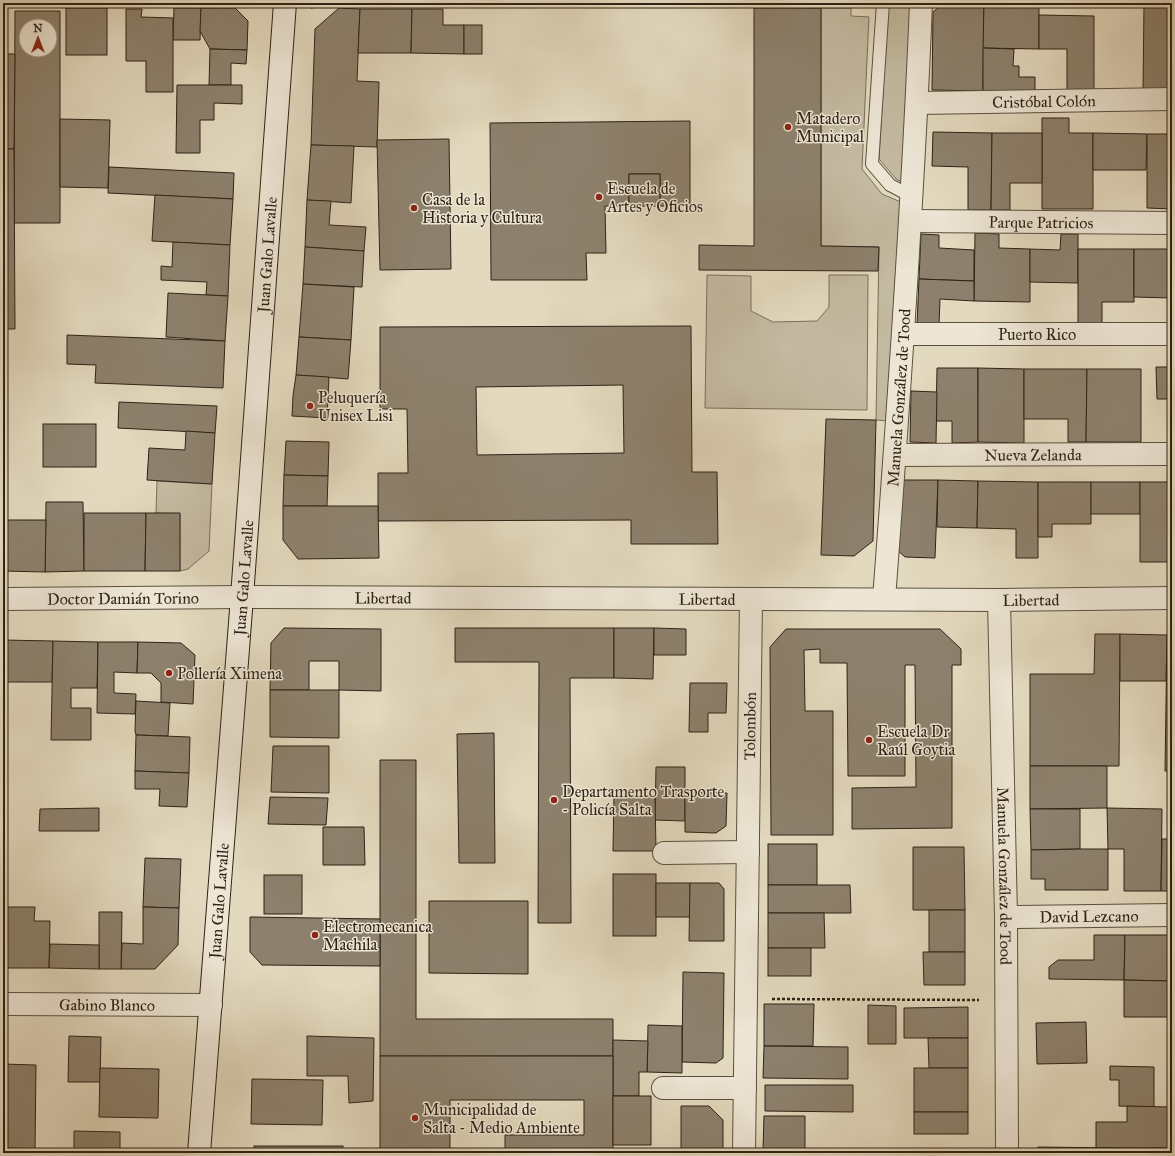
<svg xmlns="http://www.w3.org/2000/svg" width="1175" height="1156" viewBox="0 0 1175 1156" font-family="'IM FELL Great Primer',serif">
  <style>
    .green { fill: #c4baa1; stroke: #7a6e5b }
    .building { fill: #8d816d; stroke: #2f2215; fill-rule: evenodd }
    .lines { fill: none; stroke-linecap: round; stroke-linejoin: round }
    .lane-casing { stroke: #5c503f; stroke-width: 14 }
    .street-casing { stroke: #5c503f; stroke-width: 24 }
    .secondary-casing { stroke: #2f2215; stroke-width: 24 }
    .path { stroke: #2f2215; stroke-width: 2.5; stroke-dasharray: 3 2; stroke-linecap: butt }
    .lane { stroke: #ede6d5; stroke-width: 12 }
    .street { stroke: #ede6d5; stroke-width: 22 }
    .secondary { stroke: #ede6d5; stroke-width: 22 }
    .poi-dot { fill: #8f2418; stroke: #ede6d5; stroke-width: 1.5 }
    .labels { text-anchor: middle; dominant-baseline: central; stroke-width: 3; stroke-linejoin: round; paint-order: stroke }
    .street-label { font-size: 16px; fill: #2f2215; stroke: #ede6d5 }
    .poi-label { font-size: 16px; fill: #2f2215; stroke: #ede6d5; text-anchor: start }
  </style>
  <rect width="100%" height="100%" fill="#e3d9be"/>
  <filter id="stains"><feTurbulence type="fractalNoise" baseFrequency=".005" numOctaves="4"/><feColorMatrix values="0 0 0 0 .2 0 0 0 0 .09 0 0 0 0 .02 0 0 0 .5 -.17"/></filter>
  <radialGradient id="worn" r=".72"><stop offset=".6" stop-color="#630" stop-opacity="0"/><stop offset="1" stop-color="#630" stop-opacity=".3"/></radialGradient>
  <g class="green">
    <polygon points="888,4 918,5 908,185 896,179 879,159"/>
    <polygon points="821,8 851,8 851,16 869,17 862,169 882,194 901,202 890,421 876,420 879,247 821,246"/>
    <polygon points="707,275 751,276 751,311 773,322 817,321 829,307 829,275 868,275 867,410 705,408"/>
    <polygon points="157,481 212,484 209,551 188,569 180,571 180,514 156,513"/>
  </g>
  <g class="building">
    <polygon points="944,3 984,3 983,91 932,90 933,12"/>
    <polygon points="984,3 1039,3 1039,49 983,48"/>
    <polygon points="1144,3 1172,3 1172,93 1143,92"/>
    <rect x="66" y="8" width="41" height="47"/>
    <polygon points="174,8 201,8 200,40 173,40"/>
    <polygon points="201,8 235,8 248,21 247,50 210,49 200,31"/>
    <polygon points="339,8 360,9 357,81 379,82 377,147 311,145 315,29"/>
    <polygon points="754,8 821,8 821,246 879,247 878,271 699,270 699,245 754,246"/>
    <polygon points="126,9 142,9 141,17 173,18 173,92 146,92 146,61 126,61"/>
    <polygon points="360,9 412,9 411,53 358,53"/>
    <polygon points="412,9 443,9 443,25 464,25 464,54 411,53"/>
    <path d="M 15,11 L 60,11 L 60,223 L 14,223 ZM 26,26 L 50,26 L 50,50 L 26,50 Z"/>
    <polygon points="1039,15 1094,16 1094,93 1067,92 1067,49 1039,49"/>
    <rect x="464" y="25" width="18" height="29"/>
    <polygon points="983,48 1014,49 1013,66 1019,66 1019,77 1035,77 1035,92 983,91"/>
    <polygon points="210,49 247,50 246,64 231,63 231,85 209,85"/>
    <polygon points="3,54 15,54 14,149 3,149"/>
    <polygon points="177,85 242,85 242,104 214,103 214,120 200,120 200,153 176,153"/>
    <polygon points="1042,118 1069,118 1069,133 1093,133 1093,209 1042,209"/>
    <polygon points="60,119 110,120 108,188 60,187"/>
    <polygon points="690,121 690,206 660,206 660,174 629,174 629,206 605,206 606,253 586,253 587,280 491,280 490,123"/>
    <polygon points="933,132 992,133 991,210 968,210 968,167 932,166"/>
    <polygon points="992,133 1042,133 1042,183 1010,183 1010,210 991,210"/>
    <polygon points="1093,133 1147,134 1146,170 1093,170"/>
    <polygon points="1147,134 1172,134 1172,209 1147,208"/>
    <polygon points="449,139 451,269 380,270 377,140"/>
    <polygon points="311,145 354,146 351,203 307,200"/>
    <polygon points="3,149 14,149 15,329 3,329"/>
    <polygon points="109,167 234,173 233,199 108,193"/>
    <rect x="629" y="174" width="31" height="32"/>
    <polygon points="155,195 233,199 230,245 152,241"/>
    <polygon points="307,200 331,201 329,225 366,227 364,251 305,247"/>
    <polygon points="975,233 999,234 999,248 1030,249 1030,302 974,301"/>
    <polygon points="921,234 939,235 939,248 974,250 974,281 919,279"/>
    <polygon points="1061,234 1078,234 1078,283 1030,282 1030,249 1060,250"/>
    <polygon points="173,242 230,245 228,296 206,295 207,282 161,280 161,266 172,267"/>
    <polygon points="305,247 364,251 362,287 303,284"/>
    <polygon points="1078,249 1134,249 1134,302 1102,302 1102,327 1078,327"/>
    <polygon points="1134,249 1172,249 1172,298 1134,297"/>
    <polygon points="919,279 974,281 974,301 940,299 939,325 917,324"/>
    <polygon points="303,284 354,287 351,340 299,337"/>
    <polygon points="168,293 228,296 225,341 166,337"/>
    <path d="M 691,326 L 692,472 L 717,472 L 718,544 L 631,544 L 631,520 L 378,521 L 378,473 L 408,473 L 407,409 L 380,409 L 380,327 ZM 623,385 L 624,453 L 477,455 L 476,387 Z"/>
    <polygon points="67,335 225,341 223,388 95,383 96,365 67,364"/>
    <polygon points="299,337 351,340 348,379 296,375"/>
    <polygon points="1156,367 1172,367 1172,399 1157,399"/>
    <polygon points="937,368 978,368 978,442 952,443 952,421 936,421"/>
    <polygon points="978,368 1024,369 1024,443 978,442"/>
    <polygon points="1024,369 1087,369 1086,442 1068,442 1068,419 1024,419"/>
    <polygon points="1087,369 1141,369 1141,442 1086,442"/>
    <polygon points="296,375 329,377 327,418 292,416 293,396"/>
    <polygon points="911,391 937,392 936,443 910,442"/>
    <polygon points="119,402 217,406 215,433 118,428"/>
    <polygon points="826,419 876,420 873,541 854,556 821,555"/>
    <rect x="43" y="424" width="53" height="43"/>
    <polygon points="186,431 215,433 212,484 147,480 149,448 185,450"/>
    <polygon points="286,441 329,442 328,476 284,475"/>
    <polygon points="284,475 328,476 327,506 283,506"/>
    <polygon points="900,480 938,480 935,558 905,557 895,548"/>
    <polygon points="938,480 978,481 977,528 937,527"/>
    <polygon points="978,481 1038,482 1038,558 1016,558 1016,529 977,528"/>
    <polygon points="1038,482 1091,482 1091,524 1052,524 1052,537 1038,537"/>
    <rect x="1091" y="482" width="49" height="32"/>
    <polygon points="1140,482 1171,482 1170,562 1140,562"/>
    <polygon points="1171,482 1172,482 1172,562 1170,562"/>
    <polygon points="46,502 83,502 84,571 45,572"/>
    <polygon points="283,506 378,506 379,558 298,559 283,540"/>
    <polygon points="84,513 146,513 145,571 84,571"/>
    <polygon points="146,513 180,513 180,571 145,571"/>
    <polygon points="3,520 46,520 45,572 3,571"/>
    <polygon points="284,628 381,629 381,691 339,690 339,661 309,661 309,690 270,690 271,643"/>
    <polygon points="455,628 614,628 614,678 570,678 571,923 538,923 539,662 455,662"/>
    <polygon points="614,628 654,628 653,679 614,678"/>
    <polygon points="654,628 686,629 686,655 654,655"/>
    <polygon points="786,629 940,629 961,649 961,665 952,665 952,828 852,829 852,788 916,787 915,665 905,665 905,776 848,776 847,663 820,663 820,649 804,650 805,711 833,711 833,835 771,835 770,647"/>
    <polygon points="1095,634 1120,634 1119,766 1030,766 1030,674 1094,674"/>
    <polygon points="1120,634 1167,635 1166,681 1120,681"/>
    <polygon points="1167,635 1172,635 1172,771 1165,771"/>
    <polygon points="3,640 53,641 52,682 3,682"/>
    <polygon points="53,641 98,642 97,688 71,688 71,708 91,708 91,740 51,740"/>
    <polygon points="98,642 138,642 137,673 114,672 114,693 136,694 135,714 97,713"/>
    <polygon points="138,642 181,643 195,655 193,704 161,702 161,683 151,673 137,673"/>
    <polygon points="690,683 727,683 726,713 708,713 708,732 689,732"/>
    <polygon points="270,690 339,690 339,738 270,737"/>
    <polygon points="136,701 170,703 168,736 136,735 135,731"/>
    <polygon points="494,733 495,863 459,863 457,734"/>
    <polygon points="136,735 190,737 189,773 135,771"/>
    <polygon points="273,746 329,746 329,793 271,792"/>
    <polygon points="380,760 416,760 416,1019 613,1019 613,1056 380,1056"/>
    <polygon points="1030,766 1107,766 1107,808 1030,809"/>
    <polygon points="656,767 685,767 685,821 655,820"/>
    <polygon points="135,771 189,773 187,807 159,806 160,789 135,789"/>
    <polygon points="685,792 727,793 726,826 716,833 685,832"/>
    <polygon points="614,796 655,797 656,851 613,851"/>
    <polygon points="270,797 328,798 326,825 268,824"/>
    <polygon points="99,808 99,831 39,831 40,809"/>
    <polygon points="1107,808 1162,809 1161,891 1124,891 1124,849 1108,849"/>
    <polygon points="1030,809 1080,809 1080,849 1031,850"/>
    <polygon points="323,827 364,827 365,865 323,865"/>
    <polygon points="1162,839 1172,839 1172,891 1161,891"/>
    <rect x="768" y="844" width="49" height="41"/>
    <polygon points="913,847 964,847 965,910 913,910"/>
    <polygon points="1080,849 1108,849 1108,890 1045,890 1045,879 1031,879 1031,850"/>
    <polygon points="145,858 181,859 179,908 143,907"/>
    <rect x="613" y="874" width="43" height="62"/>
    <rect x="264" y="875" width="38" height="39"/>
    <rect x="656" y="883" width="34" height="34"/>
    <polygon points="690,883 719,883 724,889 724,941 689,941"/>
    <polygon points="768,885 850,885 851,913 768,913"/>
    <polygon points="429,901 528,901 528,974 429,973"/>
    <polygon points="4,907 35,907 34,921 50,921 49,968 3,968"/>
    <polygon points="143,907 179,908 178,945 155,969 121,969 122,943 143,944"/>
    <rect x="929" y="910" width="36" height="42"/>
    <polygon points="99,912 122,912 121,969 99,969"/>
    <polygon points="768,913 824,913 825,948 768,948"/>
    <polygon points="250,917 380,919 380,966 262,965 250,952"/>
    <polygon points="1094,935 1125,935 1124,980 1049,979 1049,967 1058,960 1094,960"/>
    <polygon points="1125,935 1169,935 1169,981 1124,980"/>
    <rect x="1169" y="935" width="3" height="82"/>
    <polygon points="50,944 99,945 99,969 49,968"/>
    <rect x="768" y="948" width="43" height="28"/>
    <polygon points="923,952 965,952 965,985 924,985"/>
    <polygon points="683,972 724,973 723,1058 716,1063 682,1062"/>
    <polygon points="1124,980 1169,981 1169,1017 1124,1017"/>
    <polygon points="764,1004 814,1004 813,1046 764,1046"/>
    <polygon points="868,1005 896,1006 896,1044 868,1044"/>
    <polygon points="968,1007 968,1038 904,1038 904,1008"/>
    <polygon points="1086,1022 1087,1063 1037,1064 1036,1023"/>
    <polygon points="648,1025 682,1026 682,1073 647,1072"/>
    <polygon points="69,1036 101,1037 100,1082 68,1082"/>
    <polygon points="307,1036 374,1038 373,1101 349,1103 348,1076 307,1076"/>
    <polygon points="928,1038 968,1038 968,1068 929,1068"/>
    <polygon points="613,1040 648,1041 647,1072 639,1072 639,1096 613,1096"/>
    <polygon points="764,1046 848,1047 848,1079 763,1078"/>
    <polygon points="380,1056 613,1056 613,1153 505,1153 505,1135 584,1135 584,1100 450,1100 450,1153 380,1153"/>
    <polygon points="3,1064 36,1065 35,1149 3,1148"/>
    <polygon points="1110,1066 1154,1067 1154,1107 1119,1106 1119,1080 1110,1080"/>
    <polygon points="100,1068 159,1069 158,1118 99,1117"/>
    <rect x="914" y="1068" width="54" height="44"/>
    <rect x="1170" y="1068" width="2" height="85"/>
    <polygon points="252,1079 323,1080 322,1125 251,1124"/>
    <polygon points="765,1085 853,1085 853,1112 765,1111"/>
    <rect x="613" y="1096" width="38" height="49"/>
    <polygon points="681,1106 709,1106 723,1120 723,1153 681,1153"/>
    <polygon points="1127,1106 1170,1107 1170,1148 1096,1148 1096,1122 1127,1122"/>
    <rect x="914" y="1112" width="54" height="22"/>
    <polygon points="764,1116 805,1116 805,1150 763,1150"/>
    <polygon points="74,1131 120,1132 120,1153 74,1153"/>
    <rect x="254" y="1146" width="89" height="7"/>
    <polygon points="1038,1147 1121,1148 1121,1153 1038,1153"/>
    <rect x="1147" y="1148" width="23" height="5"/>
  </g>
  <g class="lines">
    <g class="lane-casing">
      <polyline id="lane" points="883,3 872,164 890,185 911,196"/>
    </g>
    <g class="street-casing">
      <g id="street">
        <path id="s1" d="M 917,103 L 1172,99"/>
        <path id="s2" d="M 910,221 L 1172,223"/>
        <path id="s3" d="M 903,334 L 1172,334"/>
        <path id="s4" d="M 895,455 L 1172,454"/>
        <path id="s5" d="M 3,599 L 242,597 L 999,600 L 1172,598"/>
        <path id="s6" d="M 884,599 C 899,401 913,202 921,3"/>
        <path id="s7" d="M 999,600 L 1006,917 L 1007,1153"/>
        <polyline points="664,853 748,852"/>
        <path id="s8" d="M 1006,917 L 1172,915"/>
        <path id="s9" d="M 3,1004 L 211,1005"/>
        <polyline points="663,1088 745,1088"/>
        <path id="s10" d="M 744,1153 L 751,599"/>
      </g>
    </g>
    <g class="secondary-casing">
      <g id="secondary">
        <path id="s11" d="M 199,1153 L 242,597 L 285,3"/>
      </g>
    </g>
    <g class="path">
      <polyline points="251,3 257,7"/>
      <polyline points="311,8 317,3"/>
      <polyline points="772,999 979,1000"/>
    </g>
    <use href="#lane" class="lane"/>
    <use href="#street" class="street"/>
    <use href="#secondary" class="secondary"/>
  </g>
  <g class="poi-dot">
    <circle cx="788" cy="127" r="4"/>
    <circle cx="599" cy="197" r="4"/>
    <circle cx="414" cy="208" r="4"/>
    <circle cx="310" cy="406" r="4"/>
    <circle cx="169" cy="673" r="4"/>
    <circle cx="869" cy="740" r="4"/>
    <circle cx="554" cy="800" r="4"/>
    <circle cx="315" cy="935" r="4"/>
    <circle cx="415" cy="1118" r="4"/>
  </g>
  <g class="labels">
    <g class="street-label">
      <text stroke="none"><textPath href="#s1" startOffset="127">Cristóbal Colón</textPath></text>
      <text stroke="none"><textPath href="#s2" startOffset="131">Parque Patricios</textPath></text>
      <text stroke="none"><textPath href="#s11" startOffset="901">Juan Galo Lavalle</textPath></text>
      <text stroke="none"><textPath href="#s3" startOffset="134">Puerto Rico</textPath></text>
      <text stroke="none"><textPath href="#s6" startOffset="202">Manuela González de Tood</textPath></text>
      <text stroke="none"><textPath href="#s4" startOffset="138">Nueva Zelanda</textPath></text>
      <text stroke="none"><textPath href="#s11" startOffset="577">Juan Galo Lavalle</textPath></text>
      <text stroke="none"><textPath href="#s5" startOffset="380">Libertad</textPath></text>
      <text stroke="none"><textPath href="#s5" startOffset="120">Doctor Damián Torino</textPath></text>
      <text stroke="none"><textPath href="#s5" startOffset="704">Libertad</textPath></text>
      <text stroke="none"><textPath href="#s5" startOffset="1028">Libertad</textPath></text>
      <text stroke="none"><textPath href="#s10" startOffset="427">Tolombón</textPath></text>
      <text stroke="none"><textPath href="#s7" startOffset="276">Manuela González de Tood</textPath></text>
      <text stroke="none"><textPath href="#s11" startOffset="253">Juan Galo Lavalle</textPath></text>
      <text stroke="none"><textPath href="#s8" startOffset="83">David Lezcano</textPath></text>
      <text stroke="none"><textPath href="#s9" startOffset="104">Gabino Blanco</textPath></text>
    </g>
    <g class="poi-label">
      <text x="796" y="118">Matadero<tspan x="796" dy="18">Municipal</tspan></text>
      <text x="607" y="188">Escuela de<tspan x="607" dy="18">Artes y Oficios</tspan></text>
      <text x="422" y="199">Casa de la<tspan x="422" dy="18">Historia y Cultura</tspan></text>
      <text x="318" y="397">Peluquería<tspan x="318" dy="18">Unisex Lisi</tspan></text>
      <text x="177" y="673">Pollería Ximena</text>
      <text x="877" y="731">Escuela Dr<tspan x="877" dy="18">Raúl Goytia</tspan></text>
      <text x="562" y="791">Departamento Trasporte<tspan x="562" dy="18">- Policía Salta</tspan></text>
      <text x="323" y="926">Electromecanica<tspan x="323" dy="18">Machila</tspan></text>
      <text x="423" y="1109">Municipalidad de<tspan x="423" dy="18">Salta - Medio Ambiente</tspan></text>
    </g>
  </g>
  <rect width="1175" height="1156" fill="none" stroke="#e3d9be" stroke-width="16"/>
  <rect x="4" y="4" width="1167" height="1148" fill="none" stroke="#2f2215" stroke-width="2"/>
  <rect x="8" y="8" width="1159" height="1140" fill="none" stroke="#2f2215"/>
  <g transform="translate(38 38)"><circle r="19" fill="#ede6d5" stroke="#a19888"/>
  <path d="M0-3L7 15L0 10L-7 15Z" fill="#8f2418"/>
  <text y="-6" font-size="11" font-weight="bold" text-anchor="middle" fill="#2f2215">N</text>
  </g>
  <rect width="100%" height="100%" filter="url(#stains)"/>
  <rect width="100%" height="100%" fill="url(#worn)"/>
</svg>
